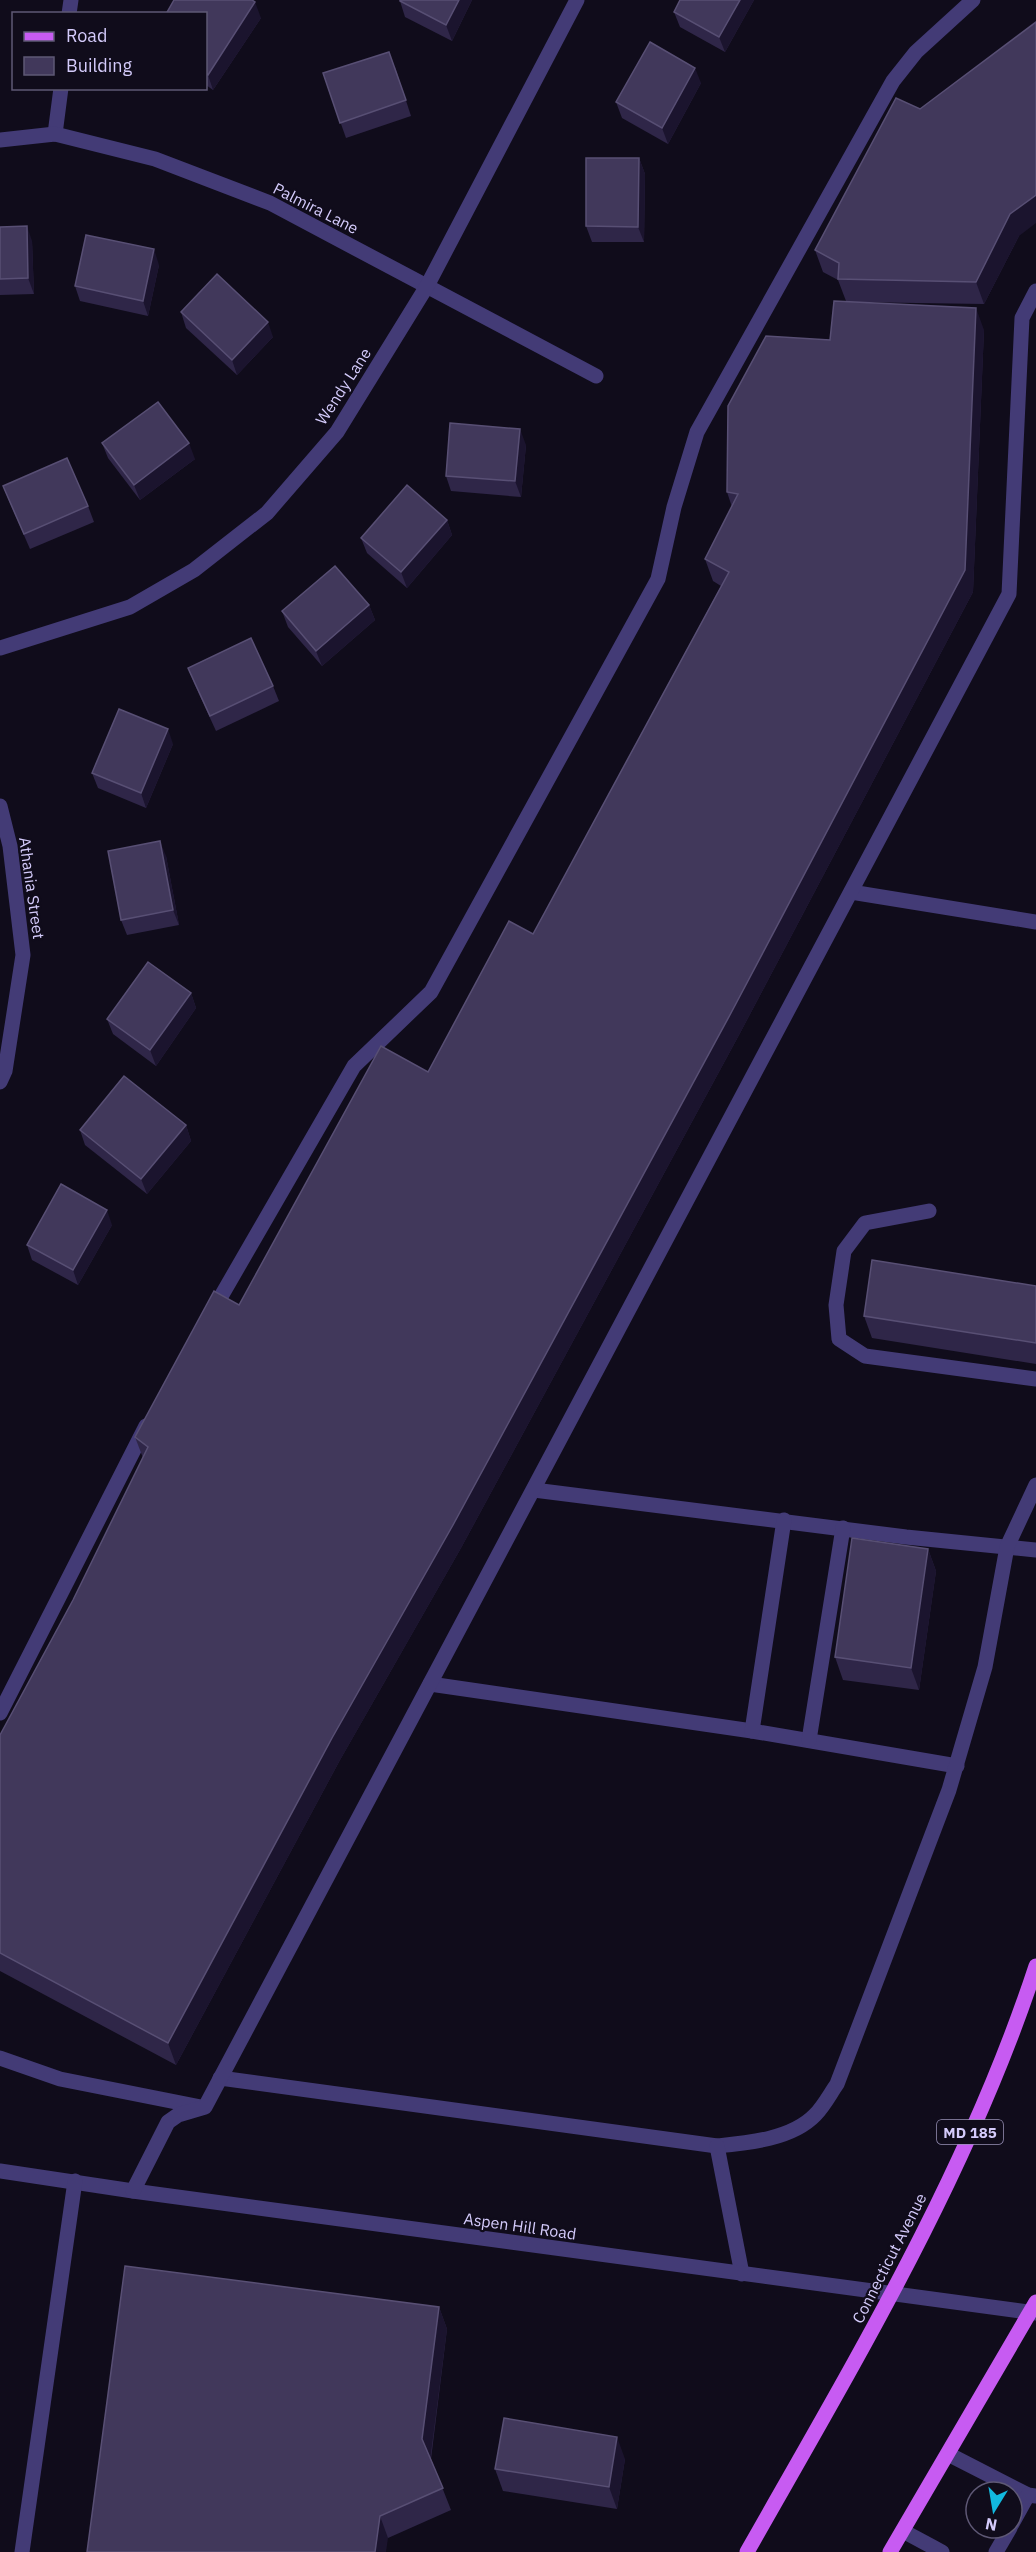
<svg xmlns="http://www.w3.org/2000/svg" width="1036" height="2552" viewBox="0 0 1036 2552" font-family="'IBM Plex Sans',sans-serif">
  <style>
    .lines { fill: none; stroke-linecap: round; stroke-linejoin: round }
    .minor { stroke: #433b76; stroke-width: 15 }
    .major { stroke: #c75bf2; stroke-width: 15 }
    .wall { fill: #2f2648 }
    .shaded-wall { fill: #1b142e }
    .building { fill: #41385b; stroke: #584f74; stroke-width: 1.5 }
    .labels { text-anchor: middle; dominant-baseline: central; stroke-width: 4.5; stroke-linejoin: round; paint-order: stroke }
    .shield { fill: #100c1b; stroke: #9992b8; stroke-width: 1.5 }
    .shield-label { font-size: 15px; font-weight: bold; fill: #d4cbfb }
    .street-label { font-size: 16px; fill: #d4cbfb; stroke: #100c1b }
  </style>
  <rect width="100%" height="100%" fill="#100c1b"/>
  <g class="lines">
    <g class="minor">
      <polyline points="69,14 71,0"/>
      <polyline points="55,134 61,88"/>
      <polyline points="0,140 55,134 155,159 270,203 596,376"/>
      <polyline points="0,648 130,607 194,570 267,513 337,432 427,286 577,0"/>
      <polyline points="0,806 10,846 23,955 5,1071 0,1082"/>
      <polyline points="851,892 1036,922"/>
      <polyline points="929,1211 865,1223 844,1251 836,1305 839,1339 865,1356 1036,1379"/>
      <polyline points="212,1312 354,1066 431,992 658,579 674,507 697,432 893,81 916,52 973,0"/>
      <polyline points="534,1490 906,1537 1036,1550"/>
      <polyline points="430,1684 752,1731 957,1766"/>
      <polyline points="0,1713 146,1426"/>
      <polyline points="752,1731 784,1520"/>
      <polyline points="809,1740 843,1528"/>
      <polyline points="0,2058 60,2079 201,2107"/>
      <path d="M 220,2078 L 717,2146 C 748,2143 792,2139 815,2115 C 824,2106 830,2094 837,2084 L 949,1790 L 985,1667 L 1007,1547 L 1036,1485"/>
      <polyline points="717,2146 742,2274"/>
      <polyline points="0,2171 133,2191 1036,2313"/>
      <polyline points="133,2191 168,2122 178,2115 205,2107 1009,594 1022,318 1036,291"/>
      <polyline points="948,2454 1028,2495 1036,2496"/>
      <polyline points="1012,2524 1028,2495"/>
      <polyline points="903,2531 942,2552"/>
      <polyline points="22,2552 75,2181"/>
      <polyline points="996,2552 1010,2528"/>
    </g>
    <g class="major">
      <path d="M 747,2552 C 854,2363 968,2174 1036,1966"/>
      <polyline points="890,2552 1036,2302"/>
    </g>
  </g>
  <g class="wall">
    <polygon points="472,0 452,41 405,17 400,1"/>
    <polygon points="680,0 754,0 725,52 680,27 674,12"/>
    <polygon points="206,14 261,18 213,90 206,85"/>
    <polygon points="395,67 411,116 346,138 323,73"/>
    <polygon points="701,83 668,144 622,118 616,102"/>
    <polygon points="639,158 645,174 644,242 592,242 586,226"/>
    <polygon points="0,227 32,241 34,294 0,295"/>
    <polygon points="1019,236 984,304 850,302 984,330 973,592 739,1035 461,1548 340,1760 176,2065 0,1971 0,1735 73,1600 143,1458 135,1437 239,1305 428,1072 533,934 721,586 713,581 705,559 732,507 727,492 830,340 846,301 838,280 823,272 815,250"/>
    <polygon points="159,265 148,316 80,301 75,286"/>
    <polygon points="181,312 273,337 237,375 186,328"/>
    <polygon points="102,443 195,459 140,500 108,458"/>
    <polygon points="526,445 521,497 451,491 446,476"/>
    <polygon points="3,486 88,506 94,522 30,549 9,501"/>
    <polygon points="447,520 452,535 407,588 367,553 361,538"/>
    <polygon points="369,605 375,620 322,666 288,627 282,611"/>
    <polygon points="188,668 273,686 279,701 216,731 194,683"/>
    <polygon points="173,744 146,808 98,788 92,773"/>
    <polygon points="166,856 179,925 127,935 121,920"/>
    <polygon points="191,993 196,1008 156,1066 113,1034 107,1019"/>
    <polygon points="186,1125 191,1141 147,1194 85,1145 80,1130"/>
    <polygon points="112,1225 78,1285 32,1260 27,1245"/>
    <polygon points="1036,1286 1036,1364 872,1338 864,1316"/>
    <polygon points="928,1549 936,1571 919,1690 843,1680 835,1657"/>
    <polygon points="439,2307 447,2329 431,2459 451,2510 388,2538 87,2552"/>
    <polygon points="625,2459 617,2509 503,2491 495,2469"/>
  </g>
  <g class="shaded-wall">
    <polygon points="459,0 472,0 452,41 446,25"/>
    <polygon points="740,0 754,0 725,52 719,37"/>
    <polygon points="255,2 261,18 213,90 208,75"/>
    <polygon points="695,68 701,83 668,144 662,128"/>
    <polygon points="639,158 645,174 644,242 638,227"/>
    <polygon points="1036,195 1036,223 1019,236 984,304 976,282 1010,214"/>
    <polygon points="27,226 32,241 34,294 28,278"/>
    <polygon points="154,249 159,265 148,316 143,301"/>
    <polygon points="976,308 984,330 973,592 739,1035 461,1548 340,1760 176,2065 168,2043"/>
    <polygon points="268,322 273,337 237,375 232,360"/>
    <polygon points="520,429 526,445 521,497 515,481"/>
    <polygon points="189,443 195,459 140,500 134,485"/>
    <polygon points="447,520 452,535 407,588 401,572"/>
    <polygon points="369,605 375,620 322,666 316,651"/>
    <polygon points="168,729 173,744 146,808 141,793"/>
    <polygon points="160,841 166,856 179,925 173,910"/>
    <polygon points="191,993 196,1008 156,1066 150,1050"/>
    <polygon points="186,1125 191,1141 147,1194 141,1179"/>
    <polygon points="107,1210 112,1225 78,1285 73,1270"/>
    <polygon points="928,1549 936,1571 919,1690 911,1668"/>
    <polygon points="439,2307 447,2329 430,2461 422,2439"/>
    <polygon points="617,2437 625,2459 617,2509 609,2487"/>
    <polygon points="380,2516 388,2538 386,2552 375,2552"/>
  </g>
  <g class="building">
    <polygon points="174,0 252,0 255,2 208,75 206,73 206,14 166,14"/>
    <polygon points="400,0 459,0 446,25 400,1"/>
    <polygon points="680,0 740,0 719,37 674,12"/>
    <polygon points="1036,22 1036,195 1010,214 976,282 838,279 839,263 815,250 896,98 920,109"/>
    <polygon points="650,42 695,68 662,128 616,102"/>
    <polygon points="389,52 406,100 340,123 323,73"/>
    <polygon points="586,158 639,158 638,227 586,226"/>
    <polygon points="27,226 28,278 0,279 0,227"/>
    <polygon points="86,235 154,249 143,301 75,286"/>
    <polygon points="217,274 268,322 232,360 181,312"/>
    <polygon points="834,301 976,308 965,570 731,1013 453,1525 332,1738 168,2043 0,1953 0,1735 73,1600 148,1447 135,1437 214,1291 239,1305 381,1046 428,1072 509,921 533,934 729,572 705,559 738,494 727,492 728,406 766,336 830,340"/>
    <polygon points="158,402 189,443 134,485 102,443"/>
    <polygon points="450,423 520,429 515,481 446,476"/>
    <polygon points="67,458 88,506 24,534 3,486"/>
    <polygon points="407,485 447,520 401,572 361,538"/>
    <polygon points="335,566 369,605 316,651 282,611"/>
    <polygon points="251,638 273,686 210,716 188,668"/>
    <polygon points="119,709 168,729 141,793 92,773"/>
    <polygon points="160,841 173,910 121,920 108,851"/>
    <polygon points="148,962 191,993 150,1050 107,1019"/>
    <polygon points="124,1076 186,1125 141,1179 80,1130"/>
    <polygon points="61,1184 107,1210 73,1270 27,1245"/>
    <polygon points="872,1260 1036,1286 1036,1343 864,1316"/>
    <polygon points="852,1538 928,1549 911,1668 835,1657"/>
    <polygon points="125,2266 439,2307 422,2439 443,2488 380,2516 375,2552 87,2552"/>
    <polygon points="504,2418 617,2437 609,2487 495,2469"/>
  </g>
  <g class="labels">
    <rect class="shield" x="937" y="2120" width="66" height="24" rx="4.5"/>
    <g class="shield-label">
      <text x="970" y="2132">MD 185</text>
    </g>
    <g class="street-label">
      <text transform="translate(316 208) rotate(27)">Palmira Lane</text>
      <text transform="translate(343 386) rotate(-57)">Wendy Lane</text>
      <text transform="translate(32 888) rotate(82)">Athania Street</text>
      <text transform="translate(520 2226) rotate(8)">Aspen Hill Road</text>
      <text transform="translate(889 2258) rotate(-63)">Connecticut Avenue</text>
    </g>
  </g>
  <rect x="12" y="12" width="195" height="78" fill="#100c1b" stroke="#5e5875" stroke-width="1.5"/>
  <rect x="24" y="32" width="30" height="9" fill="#c75bf2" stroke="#5e5875" stroke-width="1.5"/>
  <text x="66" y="42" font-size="18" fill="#d4cbfb">Road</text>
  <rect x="24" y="57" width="30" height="18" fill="#41385b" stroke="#5e5875" stroke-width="1.5"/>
  <text x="66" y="72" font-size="18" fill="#d4cbfb">Building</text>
  <g transform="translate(994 2510) rotate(191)"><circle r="28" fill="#100c1b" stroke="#5e5875" stroke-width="1.5"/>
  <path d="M0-4.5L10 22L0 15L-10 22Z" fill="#12b9df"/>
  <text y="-9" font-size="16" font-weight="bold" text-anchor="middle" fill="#d4cbfb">N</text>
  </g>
</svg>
